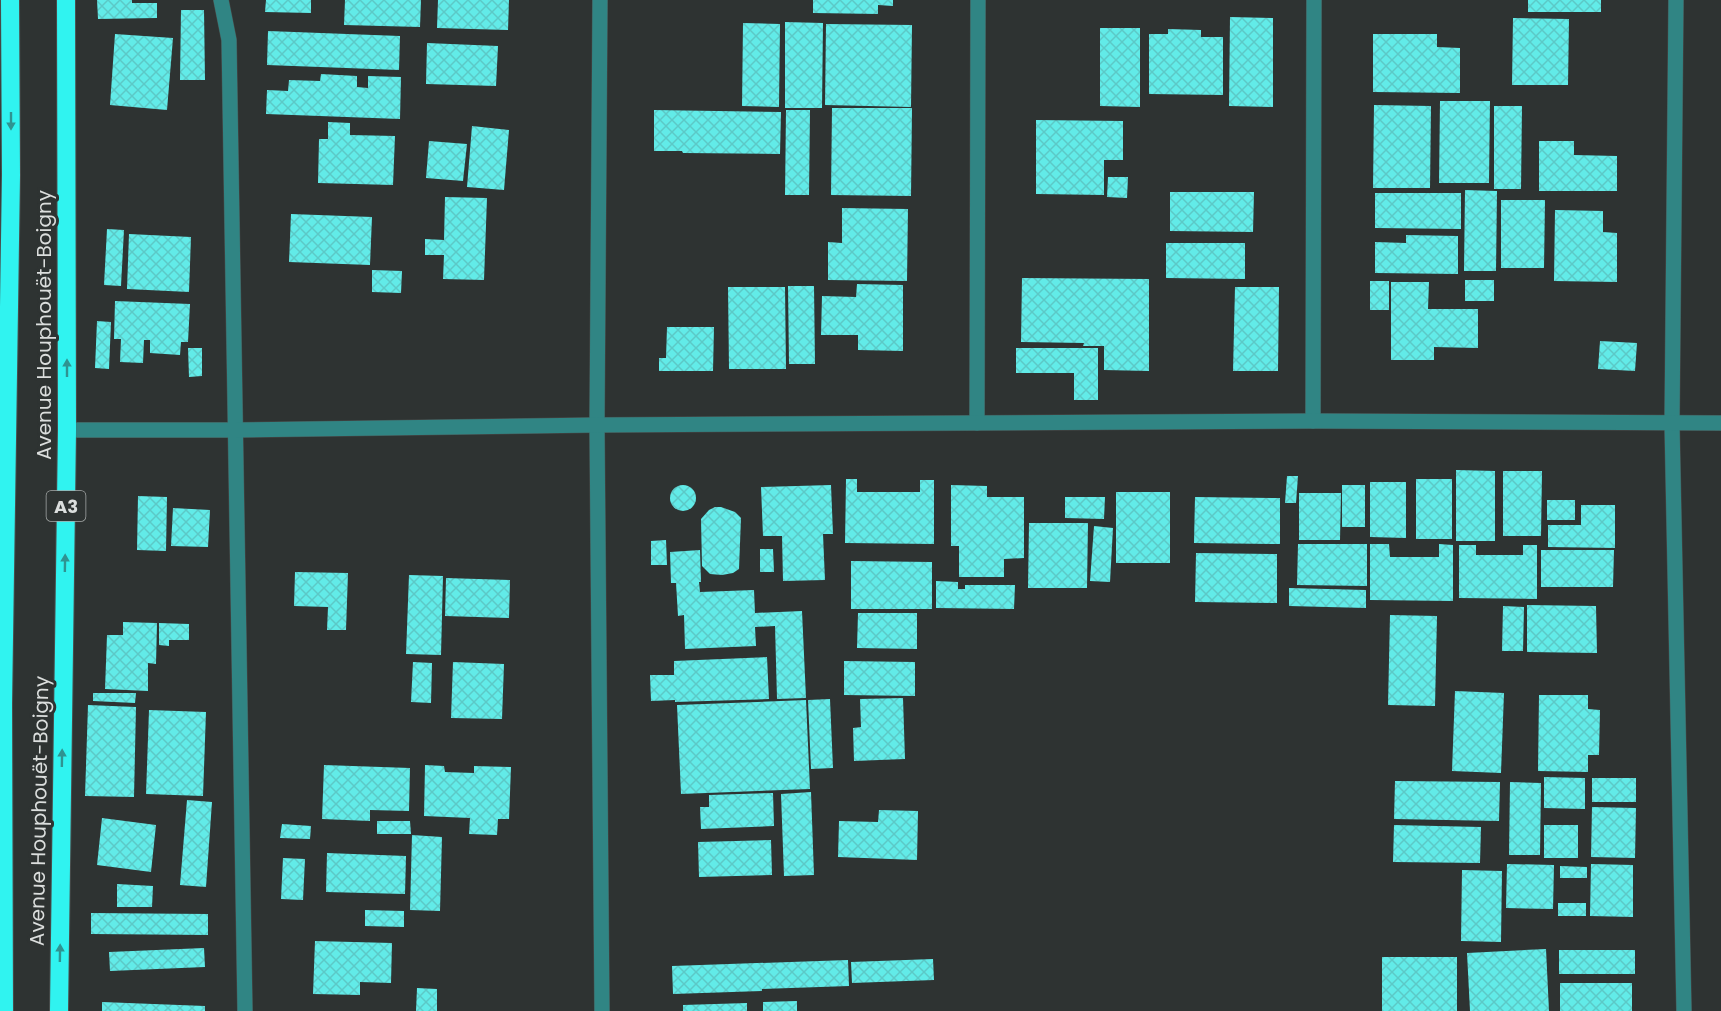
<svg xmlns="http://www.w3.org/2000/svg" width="1721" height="1011" viewBox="0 0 1721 1011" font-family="Poppins,sans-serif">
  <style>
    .building { fill: url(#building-cross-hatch) }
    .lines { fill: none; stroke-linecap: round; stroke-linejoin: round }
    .minor-casing { stroke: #4a4e4d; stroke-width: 16 }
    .highway-casing { stroke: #4a4e4d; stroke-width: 20 }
    .minor { stroke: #308584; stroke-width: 15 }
    .highway { stroke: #30f3f0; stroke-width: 18 }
    .oneway { fill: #2f9391 }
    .labels { text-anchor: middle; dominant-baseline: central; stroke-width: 6; stroke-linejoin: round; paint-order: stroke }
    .shield { fill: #2e3332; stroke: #a7abaa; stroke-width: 1.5 }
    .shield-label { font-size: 18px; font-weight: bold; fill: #dbdedd }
    .street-label { font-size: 20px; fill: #dbdedd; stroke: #2e3332 }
  </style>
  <defs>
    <pattern id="building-cross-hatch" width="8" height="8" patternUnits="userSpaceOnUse" patternTransform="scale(1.5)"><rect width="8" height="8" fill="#62ebe8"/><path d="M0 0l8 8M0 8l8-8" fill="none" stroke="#5cc9c7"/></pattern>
  </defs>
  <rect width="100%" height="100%" fill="#2e3332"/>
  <g class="building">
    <polygon points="97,0 132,0 132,3 157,3 157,18 98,19"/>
    <polygon points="266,0 311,0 311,13 265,12"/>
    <polygon points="345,0 421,0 420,27 344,25"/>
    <polygon points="438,0 509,0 508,30 437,28"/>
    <polygon points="813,0 893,0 893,6 878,5 878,14 813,13"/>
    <rect x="1528" y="0" width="73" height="12"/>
    <polygon points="181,10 204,10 205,80 180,80"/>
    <polygon points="1230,17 1273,18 1273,107 1229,106"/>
    <polygon points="1513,18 1569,19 1568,85 1512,85"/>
    <polygon points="785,22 823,23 822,108 785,108"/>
    <polygon points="743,23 780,24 779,107 742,106"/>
    <polygon points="826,24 912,25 911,107 825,105"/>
    <polygon points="1100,28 1140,28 1140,107 1100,106"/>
    <polygon points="1168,29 1201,30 1201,37 1223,37 1223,95 1149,94 1149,34 1168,34"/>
    <polygon points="268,31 400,36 399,70 267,65"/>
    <polygon points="115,34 173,38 167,110 110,105"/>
    <polygon points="1373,34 1437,34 1437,47 1460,48 1460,93 1373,92"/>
    <polygon points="427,43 498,46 496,86 426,84"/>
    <polygon points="321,74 357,76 357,87 368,88 368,76 401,77 400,119 266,114 267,90 288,91 289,80 320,81"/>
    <polygon points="1440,101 1490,101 1489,183 1439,183"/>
    <polygon points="1374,105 1431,106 1430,188 1373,188"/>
    <polygon points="1494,106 1522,106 1521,189 1494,189"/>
    <polygon points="832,108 912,108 911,196 831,195"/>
    <polygon points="654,110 781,112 780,154 683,153 682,151 654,151"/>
    <polygon points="786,110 810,110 809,195 785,195"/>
    <polygon points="1036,120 1123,121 1123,160 1104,160 1104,195 1036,194"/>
    <polygon points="328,122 350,123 350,135 395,136 393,185 318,183 319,139 328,139"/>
    <polygon points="472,126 509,130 504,190 467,187"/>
    <polygon points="429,141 467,144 463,181 426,178"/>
    <polygon points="1539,141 1574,141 1574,155 1617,156 1617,191 1539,191"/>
    <polygon points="1108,177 1128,177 1127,198 1107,197"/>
    <polygon points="1465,190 1497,191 1496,271 1464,271"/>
    <polygon points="1170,192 1254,192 1253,232 1170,231"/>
    <polygon points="1375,193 1461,193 1461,229 1375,228"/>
    <polygon points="445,197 487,198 484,280 443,279 444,255 425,255 425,239 444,240"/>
    <polygon points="1501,200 1545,200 1544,268 1501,268"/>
    <polygon points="842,208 908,209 907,281 828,280 828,242 842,243"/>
    <polygon points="1555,210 1603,211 1603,232 1617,233 1617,282 1554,281"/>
    <polygon points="291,214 372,217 370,265 289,262"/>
    <polygon points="107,229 124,230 121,286 104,285"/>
    <polygon points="129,234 191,237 189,292 127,289"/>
    <polygon points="1406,235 1458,236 1458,274 1375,273 1375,242 1406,243"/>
    <polygon points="1166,243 1245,243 1245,279 1166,278"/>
    <polygon points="372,270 402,271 401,293 372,292"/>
    <polygon points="1022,278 1149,279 1149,371 1104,370 1104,346 1083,346 1084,343 1021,342"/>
    <rect x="1465" y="280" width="29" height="21"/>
    <rect x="1370" y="281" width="19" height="29"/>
    <polygon points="1391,282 1429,282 1428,309 1478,309 1478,348 1434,347 1434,360 1391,360"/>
    <polygon points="857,284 903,285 903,351 858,350 858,335 821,335 822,296 856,297"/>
    <polygon points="788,286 814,286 815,364 789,364"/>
    <polygon points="728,287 785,287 786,369 729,369"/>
    <polygon points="1235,287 1279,287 1278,371 1233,371"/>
    <polygon points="115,301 190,304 188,342 181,342 180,355 150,353 150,340 144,340 143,363 120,362 121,339 114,339"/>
    <polygon points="97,321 111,322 109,369 95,368"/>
    <polygon points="667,327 714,327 713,371 659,371 659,358 666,358"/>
    <polygon points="1600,341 1637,343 1635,371 1598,369"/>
    <polygon points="188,348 202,348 202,376 189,377"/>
    <polygon points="1016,348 1098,348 1098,400 1074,400 1074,373 1016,373"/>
    <polygon points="1456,470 1495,471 1495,541 1456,541"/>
    <polygon points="1503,471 1542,471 1541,536 1503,536"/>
    <polygon points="1287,476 1298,476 1296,503 1285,503"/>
    <polygon points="846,479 857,479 857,492 920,492 920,480 934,480 934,544 845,543"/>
    <rect x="1416" y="479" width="36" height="60"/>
    <polygon points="1370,482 1406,482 1406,538 1370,537"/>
    <circle cx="683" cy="498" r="13"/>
    <polygon points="831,485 833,534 823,534 825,580 783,581 782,536 763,536 761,487"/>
    <polygon points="951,485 987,486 987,497 1024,497 1024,558 1004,559 1004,577 959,577 959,546 951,546"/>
    <rect x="1342" y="485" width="23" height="42"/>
    <rect x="1116" y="492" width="54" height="71"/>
    <polygon points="1299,493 1341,493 1340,540 1299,540"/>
    <polygon points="138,496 167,497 166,551 137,550"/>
    <polygon points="1065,497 1105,497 1104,519 1065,518"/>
    <polygon points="1195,497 1280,498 1280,544 1194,543"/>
    <rect x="1547" y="500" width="28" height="20"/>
    <polygon points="1581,505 1615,505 1615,548 1548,547 1548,525 1581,525"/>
    <polygon points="715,507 721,507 735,512 741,518 739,569 733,573 722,575 710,574 702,566 701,519 709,510"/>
    <polygon points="173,508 210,510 208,547 171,546"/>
    <polygon points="1029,523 1088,523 1087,588 1028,588"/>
    <polygon points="1094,526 1113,528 1110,582 1090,581"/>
    <polygon points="666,540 667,565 651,565 651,541"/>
    <polygon points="1298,544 1367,544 1367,586 1297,585"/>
    <polygon points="1370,544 1389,544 1390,557 1439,557 1439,544 1453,545 1453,601 1370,600"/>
    <polygon points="1459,545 1476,545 1476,555 1523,555 1523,545 1537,545 1537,599 1459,598"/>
    <polygon points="760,549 773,549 774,572 760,572"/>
    <polygon points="700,550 701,582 699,582 700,592 754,590 755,613 802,611 806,698 777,699 775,626 755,627 756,646 685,649 684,615 678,616 676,583 671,583 670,552"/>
    <polygon points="1541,550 1614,550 1613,587 1541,587"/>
    <polygon points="1196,553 1277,554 1277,603 1195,602"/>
    <polygon points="851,561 932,562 932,609 851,609"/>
    <polygon points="295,572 348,573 346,630 327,630 328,607 294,606"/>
    <polygon points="409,575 443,576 441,655 406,654"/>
    <polygon points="446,578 510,580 509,618 445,616"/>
    <polygon points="936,581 958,582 958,589 965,589 965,585 1015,585 1014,609 936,608"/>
    <polygon points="1289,588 1366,590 1366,608 1289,606"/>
    <polygon points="1527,605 1596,606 1597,653 1527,652"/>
    <polygon points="1503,606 1524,607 1523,651 1502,651"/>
    <polygon points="858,613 917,613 917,649 857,648"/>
    <polygon points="1390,615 1437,616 1435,706 1388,705"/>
    <polygon points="123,622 157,623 156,664 148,663 148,691 105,689 107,635 123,635"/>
    <polygon points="159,623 189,624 189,640 169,640 169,646 159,645"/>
    <polygon points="767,657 769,699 675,702 675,700 651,701 650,675 674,675 674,661"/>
    <polygon points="844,661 915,662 915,696 844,695"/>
    <polygon points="413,662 432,663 431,703 411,702"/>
    <polygon points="453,662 504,664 502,719 451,718"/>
    <polygon points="1455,691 1504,693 1501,773 1452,771"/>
    <polygon points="93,693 136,693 135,703 93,701"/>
    <polygon points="1539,695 1588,695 1588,709 1600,710 1599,755 1588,755 1588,772 1538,771"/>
    <polygon points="903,698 905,759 854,761 853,728 861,727 860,699"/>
    <polygon points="830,699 833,768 811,769 808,700"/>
    <polygon points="806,700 810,789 681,794 677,705"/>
    <polygon points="88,705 136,707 134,797 85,796"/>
    <polygon points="149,710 206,712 203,796 146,794"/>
    <polygon points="324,765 410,768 409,811 370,810 370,821 322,819"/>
    <polygon points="425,765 444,766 445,772 474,773 474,766 511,767 509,819 498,819 497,835 469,834 470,818 424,816"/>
    <polygon points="1544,777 1585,778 1585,809 1544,808"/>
    <rect x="1592" y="778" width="44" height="24"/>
    <polygon points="1395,781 1500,782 1499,821 1394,819"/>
    <polygon points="1510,782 1541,783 1540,855 1509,855"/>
    <polygon points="811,792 814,875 784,876 781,794"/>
    <polygon points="773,793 774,826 701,829 700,807 709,807 709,795"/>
    <polygon points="187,800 212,802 206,887 180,885"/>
    <polygon points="1592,807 1636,808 1635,858 1591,857"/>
    <polygon points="879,810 918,811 917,860 838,857 839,821 878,822"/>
    <polygon points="102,818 156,825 151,872 97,865"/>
    <polygon points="377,821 410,821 411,834 377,834"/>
    <polygon points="282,824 311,826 310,839 280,838"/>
    <polygon points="1394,825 1481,827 1480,863 1393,862"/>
    <rect x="1544" y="825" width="34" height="33"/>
    <polygon points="412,835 442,837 440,911 410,910"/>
    <polygon points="771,840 772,875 699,877 698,842"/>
    <polygon points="327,853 406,856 405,894 326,892"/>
    <polygon points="283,858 305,859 303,900 281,899"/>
    <polygon points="1507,864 1554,865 1553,909 1506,908"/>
    <polygon points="1591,864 1633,865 1633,917 1590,916"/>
    <polygon points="1560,866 1587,867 1587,878 1560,878"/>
    <polygon points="1462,870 1502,871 1501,942 1461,941"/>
    <polygon points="117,884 153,886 152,907 117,907"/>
    <rect x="1558" y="903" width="28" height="13"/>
    <polygon points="365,910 404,911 404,927 365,926"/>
    <polygon points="91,913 208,914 208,935 91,934"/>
    <polygon points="315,941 392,943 391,983 360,982 360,995 313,994"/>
    <polygon points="204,948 205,967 110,971 109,952"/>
    <polygon points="1546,949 1549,1011 1470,1011 1467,953"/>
    <rect x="1559" y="950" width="76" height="24"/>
    <rect x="1382" y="957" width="75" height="54"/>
    <polygon points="933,959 934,980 852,983 851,962"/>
    <polygon points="848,960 849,986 762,989 762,991 673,994 672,966"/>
    <rect x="1560" y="983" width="72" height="28"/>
    <polygon points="417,988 437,989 437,1011 416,1011"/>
    <polygon points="797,1001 797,1011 763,1011 763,1002"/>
    <polygon points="102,1002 205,1006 205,1011 102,1011"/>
    <polygon points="747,1003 747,1011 683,1011 683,1005"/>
  </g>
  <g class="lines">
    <g class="minor-casing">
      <g id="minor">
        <polyline points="221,0 229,40 245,1011"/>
        <polyline points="600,0 597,425 602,1011"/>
        <polyline points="1676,0 1672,424 1684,1011"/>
        <polyline points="1313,421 1314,0"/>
        <polyline points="977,423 978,0"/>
        <polyline points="67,430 235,430 597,425 1313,421 1721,423"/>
      </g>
    </g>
    <g class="highway-casing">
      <g id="highway">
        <polyline points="4,1011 3,704 11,175 10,0"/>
        <polyline points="59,1011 67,430 66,0"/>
      </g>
    </g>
    <use href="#minor" class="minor"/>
    <use href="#highway" class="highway"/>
  </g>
  <defs><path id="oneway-solid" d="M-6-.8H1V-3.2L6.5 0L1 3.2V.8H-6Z" transform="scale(1.5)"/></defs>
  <g class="oneway">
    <use href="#oneway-solid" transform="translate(11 121) rotate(90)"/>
    <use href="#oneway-solid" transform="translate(67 368) rotate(-90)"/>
    <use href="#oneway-solid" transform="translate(65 563) rotate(-89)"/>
    <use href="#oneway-solid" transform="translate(62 758) rotate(-89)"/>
    <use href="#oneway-solid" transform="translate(60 953) rotate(-89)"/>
  </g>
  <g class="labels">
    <rect class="shield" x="46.5" y="491" width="39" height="30" rx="4.5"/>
    <g class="shield-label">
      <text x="66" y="506">A3</text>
    </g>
    <g class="street-label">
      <text transform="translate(44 325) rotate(-90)">Avenue Houphouët-Boigny</text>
      <text transform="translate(39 811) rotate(-89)">Avenue Houphouët-Boigny</text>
    </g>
  </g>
</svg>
